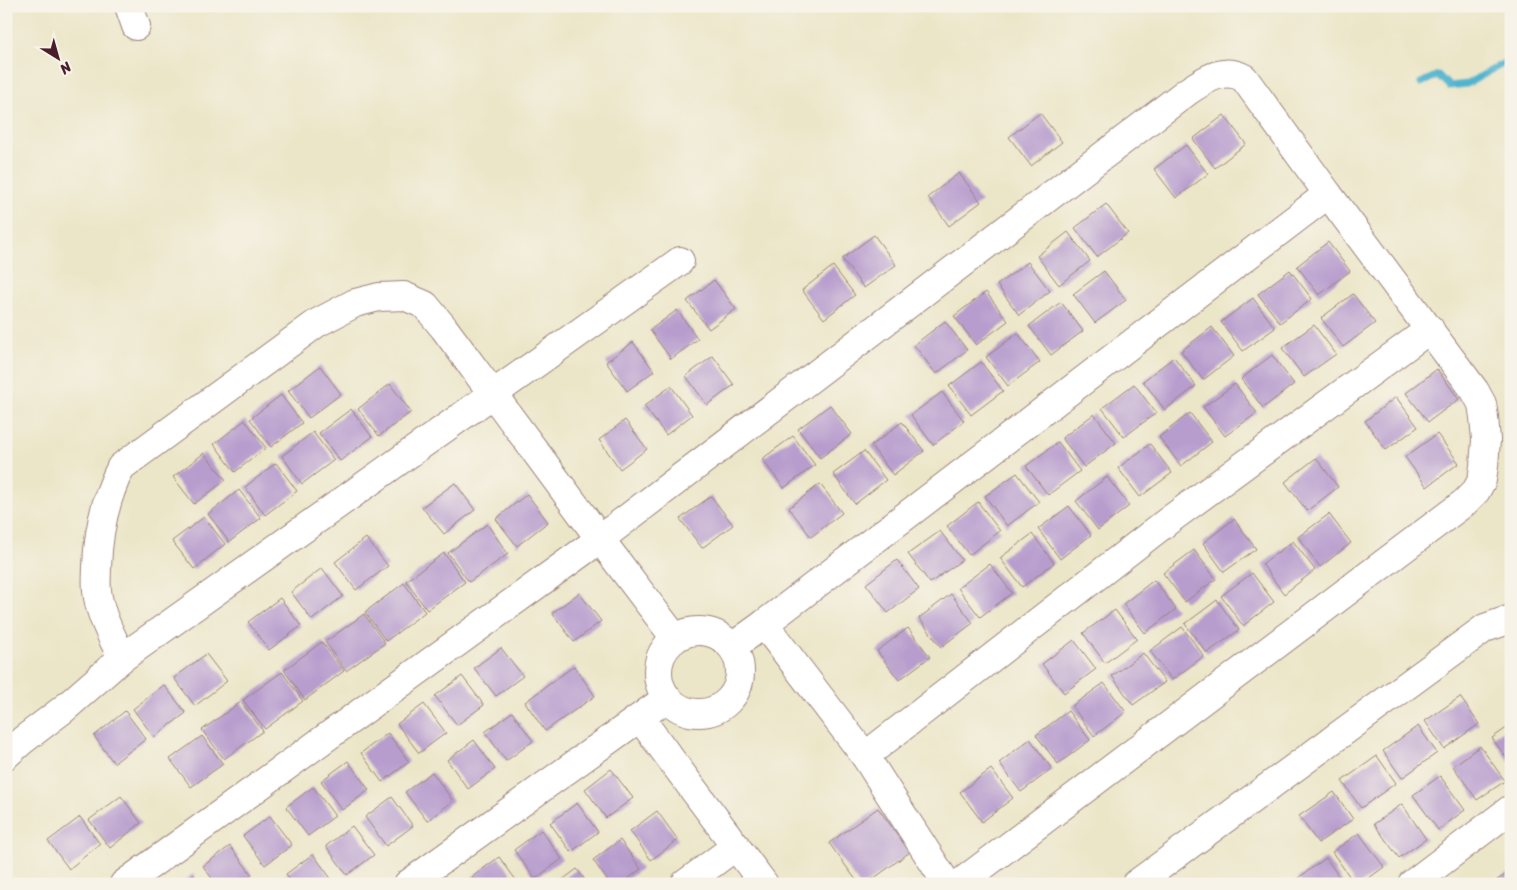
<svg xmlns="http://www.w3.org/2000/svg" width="1517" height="890" viewBox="0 0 1517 890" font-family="Sriracha,sans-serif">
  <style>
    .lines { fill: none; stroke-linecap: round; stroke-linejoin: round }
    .stream { stroke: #51b4cf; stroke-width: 7 }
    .building { fill: #b79dce }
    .street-casing { stroke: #9b827a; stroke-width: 30 }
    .street { stroke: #fff; stroke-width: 28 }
  </style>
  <rect width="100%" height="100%" fill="#f7f3e8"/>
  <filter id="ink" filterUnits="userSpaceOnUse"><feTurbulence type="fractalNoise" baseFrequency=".02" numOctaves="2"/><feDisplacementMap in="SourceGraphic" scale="10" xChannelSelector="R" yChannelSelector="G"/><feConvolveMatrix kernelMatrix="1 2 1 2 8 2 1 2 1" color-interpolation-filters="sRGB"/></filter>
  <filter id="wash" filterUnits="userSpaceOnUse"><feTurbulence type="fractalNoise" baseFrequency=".0096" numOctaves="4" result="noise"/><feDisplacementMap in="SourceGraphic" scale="20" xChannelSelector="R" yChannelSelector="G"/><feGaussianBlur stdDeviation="1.12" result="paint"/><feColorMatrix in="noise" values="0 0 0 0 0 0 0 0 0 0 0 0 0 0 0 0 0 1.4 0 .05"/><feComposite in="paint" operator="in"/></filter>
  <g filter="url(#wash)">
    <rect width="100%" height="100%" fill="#ece6c9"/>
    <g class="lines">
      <polyline class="stream" points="1421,83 1438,75 1449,86 1467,84 1506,62 1511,57"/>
    </g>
    <g id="blocks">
      <g class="building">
        <polygon points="1040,113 1062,142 1031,166 1009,137"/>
        <polygon points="1224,115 1246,144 1215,168 1193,139"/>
        <polygon points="1186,145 1208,174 1176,198 1154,169"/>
        <polygon points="959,173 981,202 949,226 928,197"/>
        <polygon points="1106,204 1128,233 1097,257 1075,228"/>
        <polygon points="1068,232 1090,261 1059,285 1037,256"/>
        <polygon points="874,235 896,265 864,288 842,259"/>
        <polygon points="1328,242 1350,271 1319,295 1297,266"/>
        <polygon points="1028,262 1050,291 1019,315 997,285"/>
        <polygon points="833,266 855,295 824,319 802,290"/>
        <polygon points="1290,270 1312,299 1280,323 1258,294"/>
        <polygon points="1104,271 1126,300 1095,323 1073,294"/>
        <polygon points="714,280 736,309 709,329 687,301"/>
        <polygon points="986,292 1008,321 976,345 954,316"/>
        <polygon points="1353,294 1375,323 1343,347 1321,318"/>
        <polygon points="1253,298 1275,328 1243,351 1221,322"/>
        <polygon points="1061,302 1083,331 1051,355 1029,326"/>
        <polygon points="677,310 698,339 671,359 650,330"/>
        <polygon points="945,321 967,350 936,374 914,345"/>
        <polygon points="1314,325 1336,354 1304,377 1282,348"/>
        <polygon points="1212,327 1234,356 1203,380 1181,351"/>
        <polygon points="1018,333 1040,362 1008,386 986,357"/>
        <polygon points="633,342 654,371 627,391 606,362"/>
        <polygon points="1272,355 1294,384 1263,408 1241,379"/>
        <polygon points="713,356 734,385 707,405 686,376"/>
        <polygon points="1174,357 1196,386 1165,410 1143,381"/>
        <polygon points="981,362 1003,391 971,415 949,386"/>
        <polygon points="320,366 341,394 309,418 288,391"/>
        <polygon points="1437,369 1459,399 1428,422 1406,393"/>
        <polygon points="390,384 411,412 379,436 358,409"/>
        <polygon points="1134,384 1156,413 1124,437 1102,408"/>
        <polygon points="1235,384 1257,413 1225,436 1203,407"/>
        <polygon points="671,386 692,415 666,435 644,406"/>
        <polygon points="942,392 964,421 933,445 911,415"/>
        <polygon points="281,395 302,423 271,447 250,419"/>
        <polygon points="1396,397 1418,427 1386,450 1365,421"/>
        <polygon points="830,405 852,434 820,458 798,429"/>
        <polygon points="351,409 372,437 340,461 319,433"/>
        <polygon points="1190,413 1212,442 1181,466 1159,437"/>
        <polygon points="1094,414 1116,443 1084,467 1062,438"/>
        <polygon points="245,420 266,448 235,472 214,444"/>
        <polygon points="625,420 647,449 620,469 599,440"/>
        <polygon points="902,422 924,451 893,475 871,446"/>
        <polygon points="313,432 334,460 302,484 282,456"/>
        <polygon points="1437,434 1459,463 1427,487 1405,457"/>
        <polygon points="793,436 815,465 784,488 762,459"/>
        <polygon points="1058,442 1080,471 1048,495 1026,466"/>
        <polygon points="1150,444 1172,473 1140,497 1118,468"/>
        <polygon points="864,451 886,480 855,504 833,474"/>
        <polygon points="204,453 226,480 194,504 173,477"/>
        <polygon points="1316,458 1338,487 1307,511 1285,482"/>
        <polygon points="276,463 297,491 265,515 245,487"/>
        <polygon points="1017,473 1039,502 1007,526 985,496"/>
        <polygon points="1107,477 1129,506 1098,530 1076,501"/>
        <polygon points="455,483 475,510 444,534 422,507"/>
        <polygon points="820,484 842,513 811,537 789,508"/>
        <polygon points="239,490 261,518 229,542 208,514"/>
        <polygon points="527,494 548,522 517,546 496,519"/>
        <polygon points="711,496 733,525 702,548 680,519"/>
        <polygon points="978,502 1000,531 969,555 947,526"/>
        <polygon points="1069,506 1091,535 1060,559 1038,529"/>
        <polygon points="1329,514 1351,543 1320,567 1298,537"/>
        <polygon points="204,517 225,544 194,569 172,541"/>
        <polygon points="1234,519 1256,549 1224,572 1203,543"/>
        <polygon points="487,524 508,554 469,582 448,553"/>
        <polygon points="940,531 962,560 930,583 908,554"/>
        <polygon points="1032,534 1054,563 1022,587 1000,558"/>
        <polygon points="366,538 388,566 356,590 335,562"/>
        <polygon points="1293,541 1315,570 1284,594 1262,564"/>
        <polygon points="1194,550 1216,579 1185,602 1163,573"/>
        <polygon points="444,553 465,582 427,610 406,581"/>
        <polygon points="897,560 919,589 888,613 866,584"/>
        <polygon points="990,564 1012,593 980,617 958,588"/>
        <polygon points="322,568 343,596 312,620 291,592"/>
        <polygon points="1252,573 1274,602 1243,626 1221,596"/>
        <polygon points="1154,580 1176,609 1145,633 1123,604"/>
        <polygon points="404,583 425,612 386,641 365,612"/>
        <polygon points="579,593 601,621 574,642 552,613"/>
        <polygon points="951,594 973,623 941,647 919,618"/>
        <polygon points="280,598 301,626 269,650 248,622"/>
        <polygon points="1217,600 1239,630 1207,653 1185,624"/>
        <polygon points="1115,610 1137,639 1105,663 1083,633"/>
        <polygon points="364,614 385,643 346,671 325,642"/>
        <polygon points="1182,627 1204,656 1172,680 1150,651"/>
        <polygon points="908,628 930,657 899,680 877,651"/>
        <polygon points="1074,640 1096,669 1064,693 1042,664"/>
        <polygon points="322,642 344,671 305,700 284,670"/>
        <polygon points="501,648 523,676 496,696 474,668"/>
        <polygon points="1143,653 1165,682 1133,705 1112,676"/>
        <polygon points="206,654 227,681 195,706 174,678"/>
        <polygon points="574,666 595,696 545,731 525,702"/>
        <polygon points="282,672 303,701 265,729 243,700"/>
        <polygon points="462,676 484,705 457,725 435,696"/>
        <polygon points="1104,683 1126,712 1094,736 1072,706"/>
        <polygon points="164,685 186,713 154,737 133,709"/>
        <polygon points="1460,697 1479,724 1444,749 1425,721"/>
        <polygon points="241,702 263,731 224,759 202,730"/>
        <polygon points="424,704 446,733 419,753 397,724"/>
        <polygon points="125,711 146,739 114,763 94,736"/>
        <polygon points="1068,711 1090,740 1058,764 1036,735"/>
        <polygon points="512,712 533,741 506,761 485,732"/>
        <polygon points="1511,725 1511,764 1492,738"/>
        <polygon points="1418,726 1437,753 1402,778 1383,751"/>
        <polygon points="388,733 409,762 382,782 361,753"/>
        <polygon points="202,736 223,764 191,787 170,759"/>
        <polygon points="1030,739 1052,769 1021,792 999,763"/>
        <polygon points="474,740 495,769 468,789 447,760"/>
        <polygon points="1480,746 1505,781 1477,800 1453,766"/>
        <polygon points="1377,756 1396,783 1361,808 1342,781"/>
        <polygon points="348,761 369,790 342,810 321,781"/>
        <polygon points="611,769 633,798 606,818 585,789"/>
        <polygon points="991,769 1013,798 982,822 960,792"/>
        <polygon points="432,772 453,801 427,821 405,792"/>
        <polygon points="1440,776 1465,810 1438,830 1413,795"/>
        <polygon points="313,787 335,816 308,836 286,807"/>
        <polygon points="1334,792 1353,819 1318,843 1299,816"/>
        <polygon points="121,796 141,823 110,848 89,820"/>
        <polygon points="392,797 413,826 386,846 365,817"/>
        <polygon points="577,803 598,832 571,852 550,823"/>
        <polygon points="1402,804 1426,839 1399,858 1374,824"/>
        <polygon points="878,808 910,852 866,884 859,884 829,843"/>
        <polygon points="657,811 678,840 651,860 630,831"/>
        <polygon points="270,816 292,845 265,865 243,836"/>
        <polygon points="80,817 100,844 69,869 48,841"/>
        <polygon points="352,826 374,855 347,875 326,846"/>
        <polygon points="541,830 562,859 535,879 514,850"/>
        <polygon points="1359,833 1384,867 1361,884 1355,884 1332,852"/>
        <polygon points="620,840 641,869 621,884 610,884 593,860"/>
        <polygon points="230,846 252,875 240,884 216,884 203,866"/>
        <polygon points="313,854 335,884 293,884 286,874"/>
        <polygon points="499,857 519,884 477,884 472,877"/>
        <polygon points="1326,858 1344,884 1302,884 1298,878"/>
        <polygon points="577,869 588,884 557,884"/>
        <polygon points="1511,871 1511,884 1499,884 1497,880"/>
        <polygon points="193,874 200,884 180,884"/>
      </g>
    </g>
  </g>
  <g filter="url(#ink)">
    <use href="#blocks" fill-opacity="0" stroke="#9b827a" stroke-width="1"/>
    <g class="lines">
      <g class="street-casing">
        <g id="street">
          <polyline points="129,6 136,26"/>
          <polyline points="764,624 865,756 947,884"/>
          <circle cx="699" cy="672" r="41"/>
          <path d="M 122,658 C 112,636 99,614 97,590 C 96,582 97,574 97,567 C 98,531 105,499 121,467 L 317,323 L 355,303 L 379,297 L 404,296 L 425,305 L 444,328 L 600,539 L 675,638"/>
          <polyline points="640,718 764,884"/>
          <polyline points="6,755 23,740 65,708 122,658 680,261"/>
          <polyline points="865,756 1168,521 1430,329"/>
          <path d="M 124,884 L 600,539 L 1188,91 C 1205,80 1224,66 1244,78 L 1328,194 L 764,624 L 732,647"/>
          <polyline points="408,884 667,698"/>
          <polyline points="685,884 736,846"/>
          <polyline points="959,884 1464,503 1476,491 1482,480 1484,466 1486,440 1484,417 1482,404 1475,391 1328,194"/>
          <polyline points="1136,884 1485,628 1511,619"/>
          <polyline points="1412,884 1511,809"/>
        </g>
      </g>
      <use href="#street" class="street"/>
    </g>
  </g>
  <rect width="1517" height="890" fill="none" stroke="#f7f3e8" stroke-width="25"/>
  <g transform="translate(58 58) rotate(143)" stroke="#f7f3e8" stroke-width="4" paint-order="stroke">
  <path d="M0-4L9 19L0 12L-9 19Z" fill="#4a1f2b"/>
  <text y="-8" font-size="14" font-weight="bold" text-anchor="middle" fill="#4a1f2b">N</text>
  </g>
</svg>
